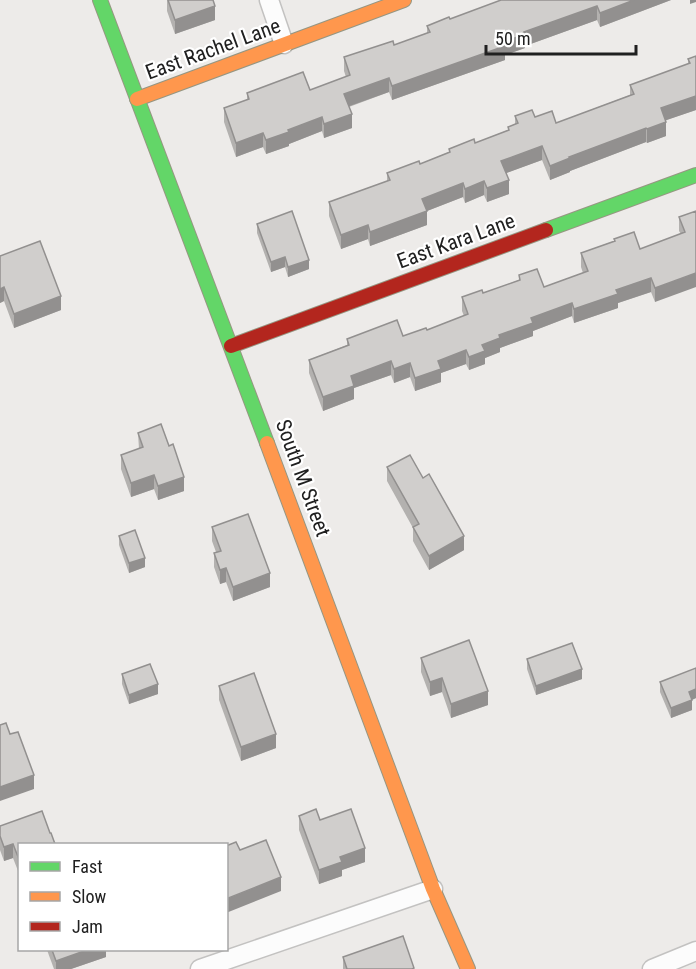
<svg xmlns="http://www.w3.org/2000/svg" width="696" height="969" viewBox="0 0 696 969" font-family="'Roboto Condensed',sans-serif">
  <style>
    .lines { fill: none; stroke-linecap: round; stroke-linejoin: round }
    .street-casing { stroke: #c3c2c1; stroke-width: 21 }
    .fast-casing { stroke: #969682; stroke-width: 16 }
    .slow-casing { stroke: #969682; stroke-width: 16 }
    .jam-casing { stroke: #969682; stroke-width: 16 }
    .street { stroke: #fcfcfc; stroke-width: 18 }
    .fast { stroke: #63d668; stroke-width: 14 }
    .slow { stroke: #ff974d; stroke-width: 14 }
    .jam { stroke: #b3261e; stroke-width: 14 }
    .wall { fill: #b3b1af }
    .shaded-wall { fill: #92908f }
    .building { fill: #d0cecc; stroke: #92908f; stroke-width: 1.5 }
    .labels { text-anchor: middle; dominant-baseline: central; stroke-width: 4.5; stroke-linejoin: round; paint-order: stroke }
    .street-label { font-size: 21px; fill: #202020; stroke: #fff }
  </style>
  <rect width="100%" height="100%" fill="#edebe9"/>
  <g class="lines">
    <g class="street-casing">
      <g id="street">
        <polyline points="269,0 284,44"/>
        <polyline points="200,969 433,889"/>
        <polyline points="652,969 696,951"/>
      </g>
    </g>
    <g class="fast-casing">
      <g id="fast">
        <polyline points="100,0 267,443"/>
        <polyline points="546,230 696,175"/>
      </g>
    </g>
    <g class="slow-casing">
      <g id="slow">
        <polyline points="137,99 404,0"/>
        <polyline points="267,443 433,889 468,969"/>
      </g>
    </g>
    <g class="jam-casing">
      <polyline id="jam" points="231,346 546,230"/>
    </g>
    <use href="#street" class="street"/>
    <use href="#fast" class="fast"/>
    <use href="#slow" class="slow"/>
    <use href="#jam" class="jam"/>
  </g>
  <g class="wall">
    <polygon points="167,0 213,0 215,20 175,34 167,11"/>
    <polygon points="501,0 671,0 600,27 597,20 525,46 525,48 505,55 505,60 392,100 389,92 349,107 352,128 324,138 322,131 289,144 289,146 266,154 263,147 236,157 224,122 224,108 247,100 247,93 310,90 346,77 344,71 344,57 394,45 427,33 427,26 450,19"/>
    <polygon points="696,56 696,110 666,120 666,136 647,143 646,142 570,171 570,172 550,180 542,160 506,173 509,194 487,202 484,195 465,203 463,197 427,211 427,225 370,246 368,239 341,249 329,216 329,202 387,181 387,173 420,164 449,152 449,149 475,143 508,130 508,127 515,124 515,116 535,117 556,123 630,95 630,85 688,64 688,59"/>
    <polygon points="696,211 655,302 651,292 618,303 618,308 574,323 572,316 533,331 533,336 500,348 500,352 485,358 485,364 469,370 466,364 441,373 441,382 415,391 410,377 394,383 391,375 354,388 354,399 323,411 309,373 309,360 347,345 347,339 403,336 427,330 464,316 462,311 462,297 483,293 519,280 519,275 544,287 583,273 581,267 581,253 614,241 614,239 640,249 681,234 679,231 679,217"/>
    <polygon points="257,224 309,269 288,277 285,267 271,272 257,233"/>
    <polygon points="0,256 61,310 14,328 4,301 0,303"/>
    <polygon points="138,433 184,491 158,500 154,489 131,497 121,469 121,455 139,449"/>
    <polygon points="387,467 464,550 429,570 413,541 413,528 387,481"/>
    <polygon points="212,527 270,587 233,601 226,582 220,584 214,567 214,553 216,552 212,541"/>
    <polygon points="119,536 145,567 129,573 119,545"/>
    <polygon points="421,658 488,705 451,718 442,692 430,696 421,672"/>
    <polygon points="527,659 582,679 536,695 527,669"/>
    <polygon points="696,668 696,698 692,700 692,710 671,718 660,692 660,682"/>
    <polygon points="122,674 158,694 129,704 122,684"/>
    <polygon points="219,686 276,748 241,761 219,700"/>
    <polygon points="299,816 320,820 365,862 342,870 342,876 319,884 299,830"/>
    <polygon points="0,826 20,844 20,876 13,858 4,861 0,850"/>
    <polygon points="47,950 106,950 106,957 71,969 54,969"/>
    <polygon points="343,957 414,969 343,969"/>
  </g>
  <g class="shaded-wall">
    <polygon points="634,0 671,0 600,27 600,13"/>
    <polygon points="690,0 696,0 696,2 690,4"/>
    <polygon points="215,6 215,20 175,34 175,20"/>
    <polygon points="597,6 597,20 525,46 525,48 505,55 505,60 392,100 392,86 524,32"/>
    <polygon points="389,78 389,92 344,108 344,94"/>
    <polygon points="696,96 696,110 661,122 661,108"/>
    <polygon points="352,114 352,128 324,138 324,124"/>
    <polygon points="322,117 322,131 289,144 289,146 266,154 266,140 288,130"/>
    <polygon points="666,122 666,136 647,143 647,129"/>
    <polygon points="646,128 646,142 570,171 570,172 550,180 550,166 569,157"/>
    <polygon points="263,133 263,147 236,157 236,143"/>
    <polygon points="542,146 542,160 501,175 501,161"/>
    <polygon points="509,180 509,194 487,202 487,188"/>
    <polygon points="484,181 484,195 465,203 465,189"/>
    <polygon points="463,183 463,197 427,211 427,225 370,246 370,232 422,199"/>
    <polygon points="368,225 368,239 341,249 341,235"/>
    <polygon points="285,257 285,267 271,272 271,262"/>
    <polygon points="309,260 309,269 288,277 288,267"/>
    <polygon points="696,273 696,287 655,302 655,288"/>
    <polygon points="651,278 651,292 618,303 618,308 574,323 574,309 616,290"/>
    <polygon points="4,287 4,301 0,303 0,289"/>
    <polygon points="61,296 61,310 14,328 14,314"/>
    <polygon points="572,303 572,316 533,331 533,336 500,348 500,352 485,358 485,364 469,370 469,357 482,345 531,318"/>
    <polygon points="466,350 466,364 441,373 441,382 415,391 415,378 438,361"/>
    <polygon points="391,361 391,375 354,388 354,399 323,411 323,397 351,376"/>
    <polygon points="410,363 410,377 394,383 394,369"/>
    <polygon points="154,475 154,489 131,497 131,483"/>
    <polygon points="184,477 184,491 158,500 158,486"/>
    <polygon points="464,536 464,550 429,570 429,556"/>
    <polygon points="145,558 145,567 129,573 129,563"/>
    <polygon points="226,568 226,582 220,584 220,570"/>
    <polygon points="270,573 270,587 233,601 233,587"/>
    <polygon points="582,669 582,679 536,695 536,686"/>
    <polygon points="442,678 442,692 430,696 430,682"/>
    <polygon points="158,684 158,694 129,704 129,695"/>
    <polygon points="696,689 696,698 689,701 692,700 692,710 671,718 671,708 689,692"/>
    <polygon points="488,691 488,705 451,718 451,704"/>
    <polygon points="276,734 276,748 241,761 241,747"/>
    <polygon points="34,775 34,789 0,801 0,787"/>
    <polygon points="13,844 13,858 4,861 4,847"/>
    <polygon points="365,848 365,862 342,870 342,876 319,884 319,870 340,857"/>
    <polygon points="281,877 281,891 226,913 226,899"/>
    <polygon points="87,950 106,950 106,957 71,969 56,969 56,961"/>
  </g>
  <g class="building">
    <polygon points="168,0 213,0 215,6 175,20"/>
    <polygon points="501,0 634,0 600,13 597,6 524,32 525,34 504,42 505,46 392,86 389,78 344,94 352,114 324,124 322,117 288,130 289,132 266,140 263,133 236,143 224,108 249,99 247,93 303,72 310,90 350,75 344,57 393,41 394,45 430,32 427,26 449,17 450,19"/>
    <polygon points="696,56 696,96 661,108 666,122 647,129 646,128 569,157 570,158 550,166 542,146 501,161 509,180 487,188 484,181 465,189 463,183 422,199 427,211 370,232 368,225 341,235 329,202 390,180 387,173 419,161 420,164 450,152 449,149 474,139 475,143 509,130 508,127 518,123 515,116 532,110 535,117 552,111 556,123 634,94 630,85 690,63 688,59"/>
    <polygon points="292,211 309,260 288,267 285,257 271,262 257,224"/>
    <polygon points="696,211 696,273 655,288 651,278 616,290 618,294 574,309 572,303 531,318 533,323 499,335 500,338 482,345 485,351 469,357 466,350 438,361 441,369 415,378 410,363 394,369 391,361 351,376 354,386 323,397 309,360 349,345 347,339 397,320 403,336 426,328 427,330 468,314 462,297 482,290 483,293 520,280 519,275 537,269 544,287 588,271 581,253 615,241 614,239 634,232 640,249 685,232 679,217"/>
    <polygon points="40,241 61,296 14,314 4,287 0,289 0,256"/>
    <polygon points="161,424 169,446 173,444 184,477 158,486 154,475 131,483 121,455 143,447 138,433"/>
    <polygon points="410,455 423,478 429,474 464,536 429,556 413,527 419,524 387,467"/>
    <polygon points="248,514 270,573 233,587 226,568 220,570 214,553 221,551 212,527"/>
    <polygon points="135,530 145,558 129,563 119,536"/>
    <polygon points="469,640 488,691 451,704 442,678 430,682 421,658"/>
    <polygon points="572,643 582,669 536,686 527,659"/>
    <polygon points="150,664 158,684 129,695 122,674"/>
    <polygon points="696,668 696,689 689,692 692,700 671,708 660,682"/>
    <polygon points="254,673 276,734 241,747 219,686"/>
    <polygon points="6,723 10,734 18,732 34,775 0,787 0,725"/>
    <polygon points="316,809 320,820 351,809 365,848 340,857 342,862 319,870 299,816"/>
    <polygon points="42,811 50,833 51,833 55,844 20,844 20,862 13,844 4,847 0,836 0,826"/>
    <polygon points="266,840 281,877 226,899 226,846 236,842 240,850"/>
    <polygon points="403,936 414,968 412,969 347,969 343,957"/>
    <polygon points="52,950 87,950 56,961"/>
  </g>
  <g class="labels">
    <g class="street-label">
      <text transform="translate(213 49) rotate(-20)">East Rachel Lane</text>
      <text transform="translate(456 241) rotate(-20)">East Kara Lane</text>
      <text transform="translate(303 478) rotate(70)">South M Street</text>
    </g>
  </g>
  <rect x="18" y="843" width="210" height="108" fill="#ffffff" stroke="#a6a6a6" stroke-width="1.5"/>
  <rect x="30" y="862" width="30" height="9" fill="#63d668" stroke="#a6a6a6" stroke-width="1.5"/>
  <text x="72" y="873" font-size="18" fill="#202020">Fast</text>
  <rect x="30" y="892" width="30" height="9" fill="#ff974d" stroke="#a6a6a6" stroke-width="1.5"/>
  <text x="72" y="903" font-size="18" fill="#202020">Slow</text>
  <rect x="30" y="922" width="30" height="9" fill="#b3261e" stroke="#a6a6a6" stroke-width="1.5"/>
  <text x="72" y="933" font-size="18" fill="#202020">Jam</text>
  <path d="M486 45v9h150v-9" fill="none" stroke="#202020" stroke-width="3"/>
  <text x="495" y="45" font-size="18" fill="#202020" stroke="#ffffff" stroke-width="4.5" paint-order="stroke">50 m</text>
</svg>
